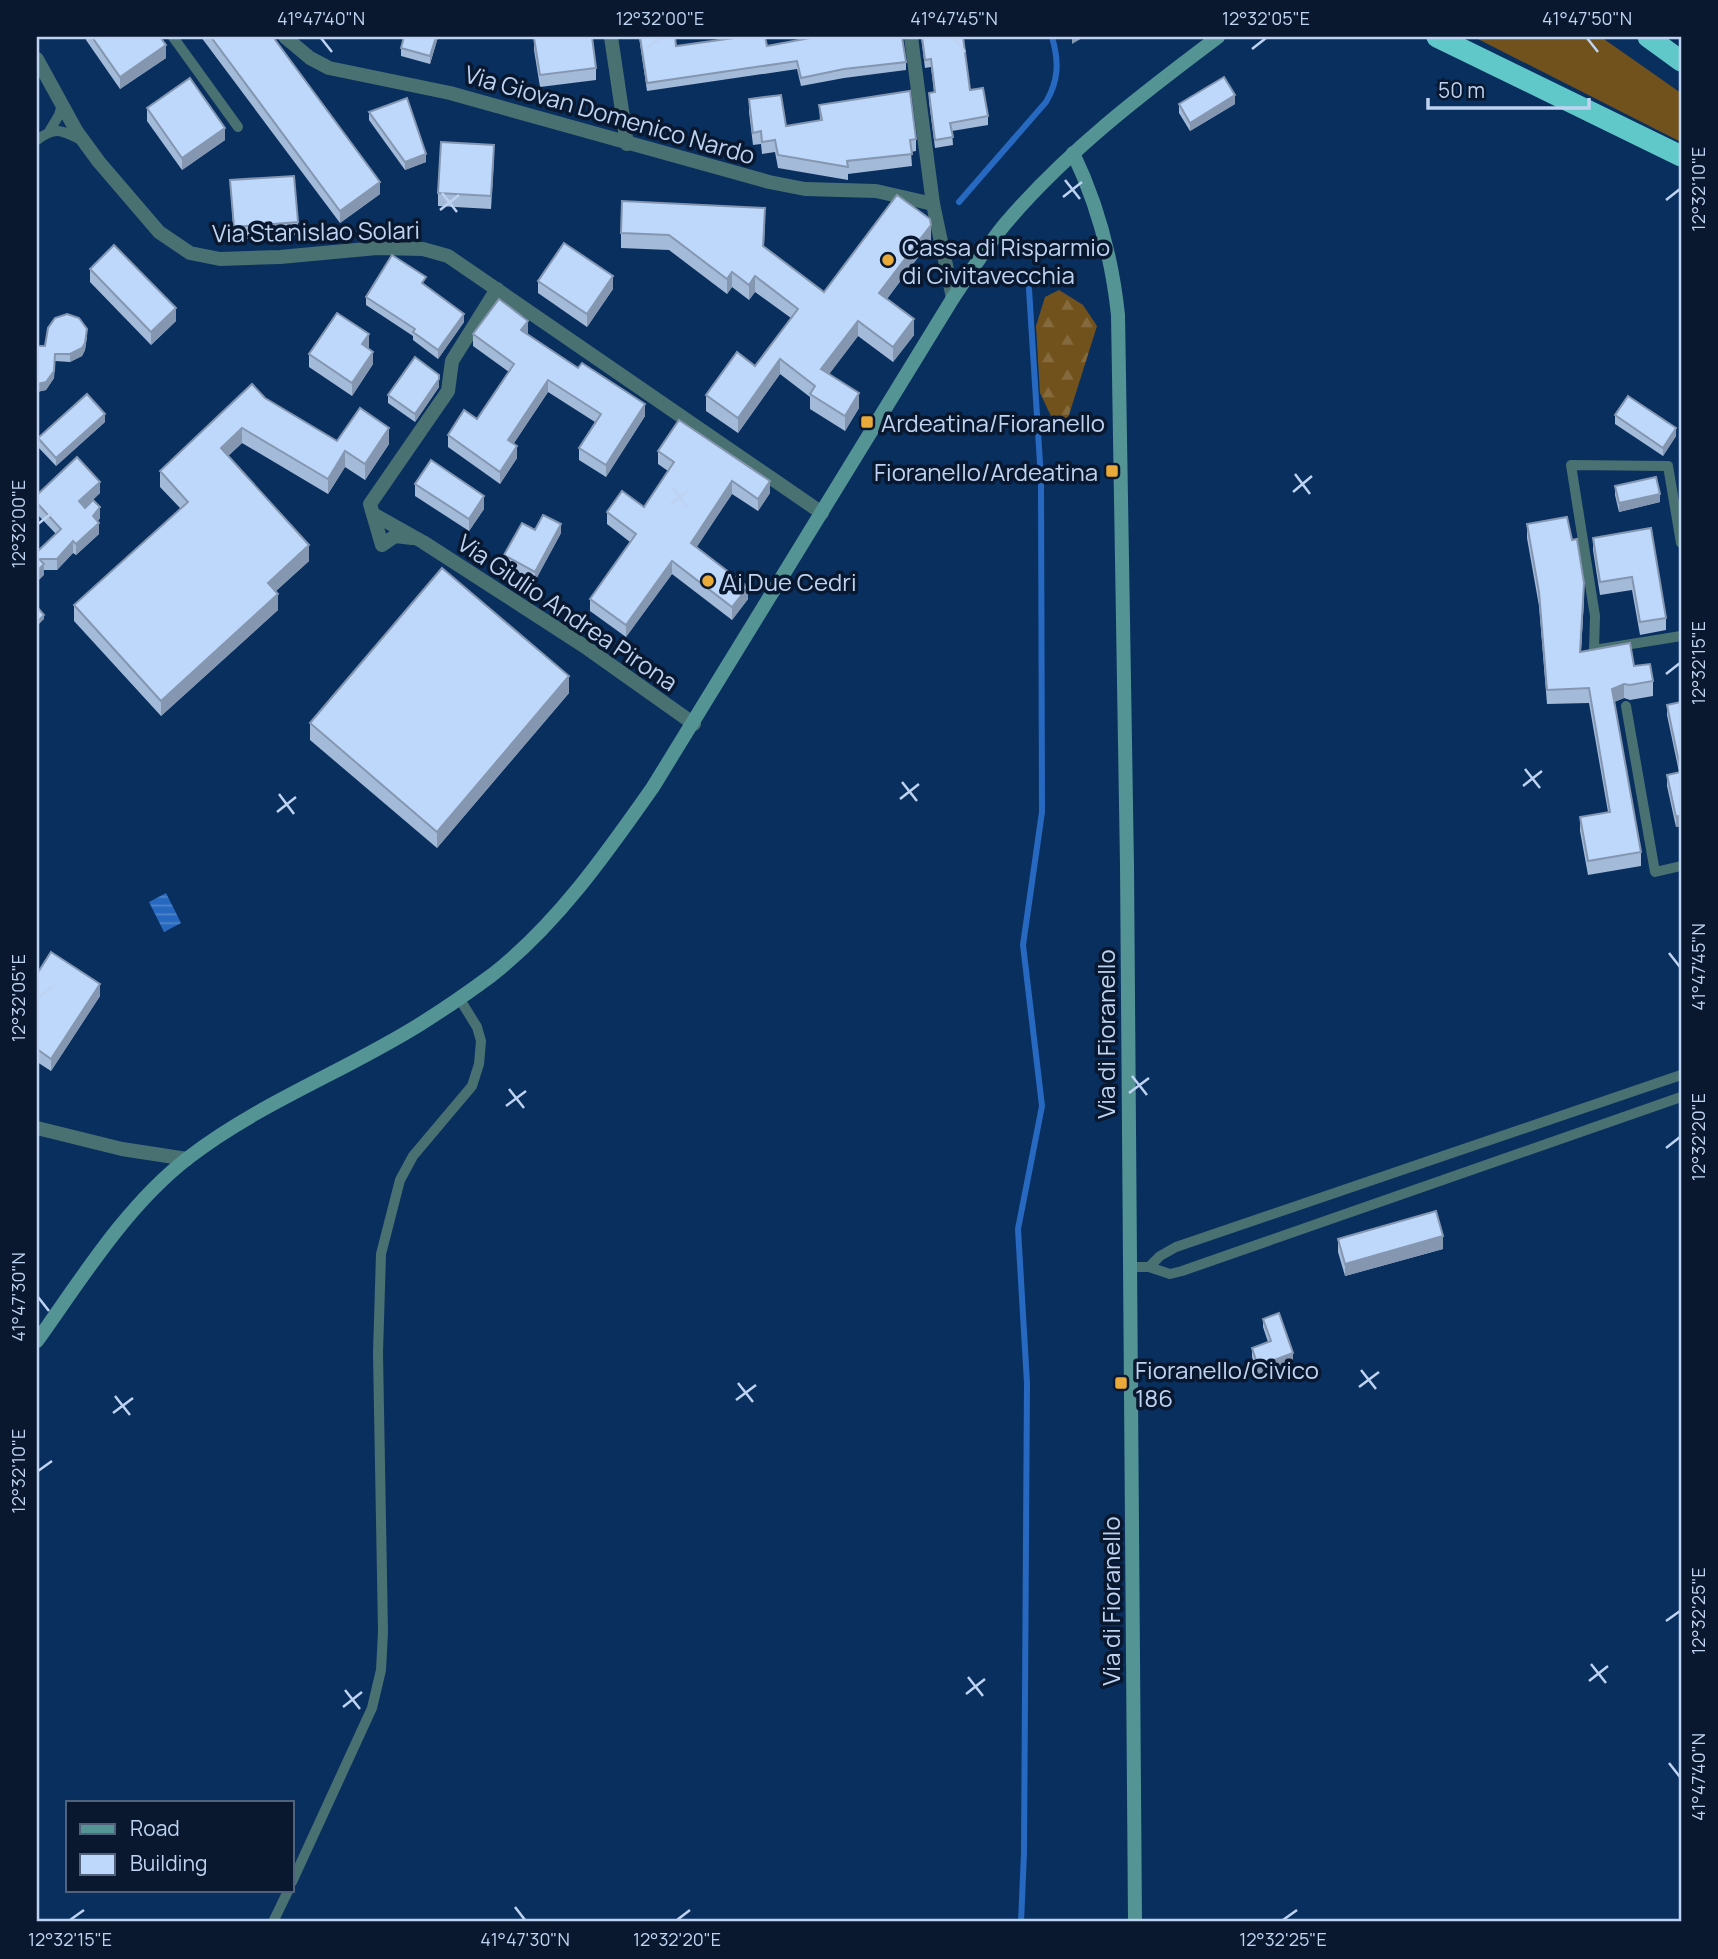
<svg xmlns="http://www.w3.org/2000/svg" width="1718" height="1959" viewBox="0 0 1718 1959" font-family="Manrope,sans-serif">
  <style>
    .grass { fill: #72521c }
    .forest { fill: url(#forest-firs) }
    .water { fill: url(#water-rules) }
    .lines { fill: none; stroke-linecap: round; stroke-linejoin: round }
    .stream { stroke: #2769c0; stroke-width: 6 }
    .lane { stroke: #4a7171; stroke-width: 10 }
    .street { stroke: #4a7171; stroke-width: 14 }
    .secondary { stroke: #559495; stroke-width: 14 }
    .highway { stroke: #61c8ca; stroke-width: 21 }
    .wall { fill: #a3bad9 }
    .shaded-wall { fill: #8597b0 }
    .building { fill: #bed8fc; stroke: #8597b0; stroke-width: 2 }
    .ticks { fill: none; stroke: #bed3f1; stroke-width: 2.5 }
    .poi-dot { fill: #eaaa39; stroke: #09182e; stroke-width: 2.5 }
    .labels { text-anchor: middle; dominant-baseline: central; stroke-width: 7; stroke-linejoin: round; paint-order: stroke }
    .street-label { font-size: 24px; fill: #bed3f1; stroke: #09182e }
    .poi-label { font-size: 24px; fill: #bed3f1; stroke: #09182e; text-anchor: start }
    .neatline { fill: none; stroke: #bed3f1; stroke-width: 2.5 }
    .ticks-label { font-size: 18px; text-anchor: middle; fill: #bed3f1 }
  </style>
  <defs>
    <pattern id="forest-firs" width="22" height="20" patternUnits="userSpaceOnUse" patternTransform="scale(1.75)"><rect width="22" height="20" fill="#72521c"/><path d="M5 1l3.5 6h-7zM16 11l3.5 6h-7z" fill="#846a3d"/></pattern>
    <pattern id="water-rules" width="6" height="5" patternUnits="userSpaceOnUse" patternTransform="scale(1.75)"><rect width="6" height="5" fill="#2769c0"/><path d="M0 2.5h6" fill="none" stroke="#4e84cc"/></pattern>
  </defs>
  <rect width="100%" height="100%" fill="#092f5f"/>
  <polygon class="grass" points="1474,37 1601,37 1681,93 1681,142"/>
  <polygon class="forest" points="1059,290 1083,305 1097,326 1068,418 1061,422 1051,416 1040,393 1036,326 1045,297"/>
  <polygon class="water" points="166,893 181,923 164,932 149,902"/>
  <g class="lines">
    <g class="stream">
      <path d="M 959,202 L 1046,102 C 1059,80 1059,61 1052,37"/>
      <polyline points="1021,1922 1024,1853 1027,1383 1018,1229 1042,1106 1023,945 1042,812 1041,479 1029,289"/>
    </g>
    <g class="lane">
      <polyline points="173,37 238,127"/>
      <polyline points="50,130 59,115 62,105"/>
      <path d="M 37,140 C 55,126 62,130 81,140"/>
      <polyline points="1681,543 1668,466 1571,465 1595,616 1594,650 1681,636"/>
      <polyline points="1626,706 1655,872 1681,866"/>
      <polyline points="1130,1267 1149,1267 1170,1274 1182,1271 1681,1097"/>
      <polyline points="1149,1267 1160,1256 1176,1247 1681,1075"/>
      <polyline points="292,1882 372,1708 381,1670 383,1632 378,1353 381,1254 400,1180 413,1156 472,1086 479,1064 481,1041 477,1027 459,998"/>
      <polyline points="273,1922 288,1891"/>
    </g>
    <g class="street">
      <polyline points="285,37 310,58 329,68 450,93 769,182 805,189 876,191 933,204"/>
      <polyline points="611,37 627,144"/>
      <polyline points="911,37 933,204 953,298"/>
      <polyline points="37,59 77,132 99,162 159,232 190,253 220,259 280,257 377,248 423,249 448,256 822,513"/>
      <polyline points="373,514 423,542 584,646 694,724"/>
      <polyline points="412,538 395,536 382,545 370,504 448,391 452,361 497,289"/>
      <polyline points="37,1128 122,1149 187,1159"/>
    </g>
    <g class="secondary">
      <path d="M 1073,153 C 1098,205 1112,258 1118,315 L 1127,865 L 1135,1922"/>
      <path d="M 37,1341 C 82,1278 126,1206 188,1158 C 259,1103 346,1071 422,1023 C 446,1008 469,992 492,975 C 557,924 606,854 653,787 L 953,298 C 970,273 986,247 1005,224 C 1067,151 1142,94 1218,37"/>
    </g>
    <g class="highway">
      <polyline points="1437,37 1681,156"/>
      <polyline points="1648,37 1681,61"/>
    </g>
  </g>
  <g class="wall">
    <polygon points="86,37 160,37 166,58 120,89 86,40"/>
    <polygon points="201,37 273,37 380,194 340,223"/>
    <polygon points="404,37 438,37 430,64 401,56 401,48"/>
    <polygon points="639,37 675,37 676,46 767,46 906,62 906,70 844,78 801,86 797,69 647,91"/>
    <polygon points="921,37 963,37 970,90 988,116 988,125 952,131 953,145 935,148 929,101 929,93 934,92 931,67 925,68"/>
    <polygon points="534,38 596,68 596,80 540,87 534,50"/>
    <polygon points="749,99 786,126 820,120 819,105 916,139 916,151 911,152 912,166 848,174 848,180 778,168 775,152 762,154 761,144 753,145 749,112"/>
    <polygon points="1179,104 1235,104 1190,131 1179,113"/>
    <polygon points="147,108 225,140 182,170 147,121"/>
    <polygon points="369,112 426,162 405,170 369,120"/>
    <polygon points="494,158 491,209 438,206 438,193"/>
    <polygon points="230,180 298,222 298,235 234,240"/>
    <polygon points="765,223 764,246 824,292 931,240 887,299 914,335 893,362 858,336 829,374 859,408 845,431 810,409 810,397 780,374 738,433 706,411 706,395 755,366 791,318 755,292 749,300 732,287 727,294 669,250 621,248 621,233"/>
    <polygon points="90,269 176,321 151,345 90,282"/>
    <polygon points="538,281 613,289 587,327 538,293"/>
    <polygon points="426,286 464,322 438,359 413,340 413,336 366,305 366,297"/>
    <polygon points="528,333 527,334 645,416 606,477 579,460 579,448 595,422 548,392 514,443 517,458 500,484 448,447 448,435 477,419 509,372 473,346 473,334"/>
    <polygon points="87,337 85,350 82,356 70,362 55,361 54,378 46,390 37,392 37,346 45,346"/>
    <polygon points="369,347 368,348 373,364 352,396 309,367 309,354"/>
    <polygon points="439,383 439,387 415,422 388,403 388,395"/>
    <polygon points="265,398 337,441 389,444 365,480 345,467 328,494 242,443 228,456 309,561 276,591 278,610 161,716 74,621 74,605 181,509 160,487 160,471"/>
    <polygon points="1615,415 1676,436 1663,456 1615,424"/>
    <polygon points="105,422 56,466 38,447 38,438"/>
    <polygon points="658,451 770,493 758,511 732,494 696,547 748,599 732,620 672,574 626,637 590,611 590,599 630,542 607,524 607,512 644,507 668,471 658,464"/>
    <polygon points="415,484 484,509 469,531 415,496"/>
    <polygon points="1615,486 1660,502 1619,512 1615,495"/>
    <polygon points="100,493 85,507 100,518 98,521 99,534 76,555 73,553 57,570 44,570 44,575 37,552 56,534 37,514 37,495"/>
    <polygon points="1527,524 1584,598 1581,651 1634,666 1653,681 1653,696 1630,700 1624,698 1614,702 1641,852 1641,866 1588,875 1580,831 1580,817 1608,812 1589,703 1547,704 1539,606 1527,538"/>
    <polygon points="1651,528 1666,618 1666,630 1640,635 1632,590 1600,595 1593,550 1593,538"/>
    <polygon points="561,533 535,581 504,564 504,555"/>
    <polygon points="569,693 437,848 310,740 310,723"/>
    <polygon points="1681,702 1681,826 1676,827 1667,786 1667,775 1679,772 1667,715 1667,705"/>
    <polygon points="37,974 100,996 51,1071 37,1062"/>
    <polygon points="1338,1239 1443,1249 1345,1276 1338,1252"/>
    <polygon points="1263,1319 1293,1361 1258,1374 1252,1357 1252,1348 1268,1342 1263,1327"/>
  </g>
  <g class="shaded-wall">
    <polygon points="436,37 438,37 430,64 430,56"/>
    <polygon points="1072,37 1084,37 1072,44"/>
    <polygon points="166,45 166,58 120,89 120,77"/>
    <polygon points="1235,95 1235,104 1190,131 1190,123"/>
    <polygon points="225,128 225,140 182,170 182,158"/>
    <polygon points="426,154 426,162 405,170 405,162"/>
    <polygon points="380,182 380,194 340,223 340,211"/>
    <polygon points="931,225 931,240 879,309 879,293"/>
    <polygon points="732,272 732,287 727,294 727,279"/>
    <polygon points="613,276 613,289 587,327 587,314"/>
    <polygon points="755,276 755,292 749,300 749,285"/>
    <polygon points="176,308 176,321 151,345 151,332"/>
    <polygon points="464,314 464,322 438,359 438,350"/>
    <polygon points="914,319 914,335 893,362 893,347"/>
    <polygon points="528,321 528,333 521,342 521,330"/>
    <polygon points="858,321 858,336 821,385 821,369"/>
    <polygon points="87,329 85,350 82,356 70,362 70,354"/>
    <polygon points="369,334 369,347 362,357 362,344"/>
    <polygon points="373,352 373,364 352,396 352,383"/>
    <polygon points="55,354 54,378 46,390 37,392 37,384"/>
    <polygon points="780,359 780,374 738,433 738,418"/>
    <polygon points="439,375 439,387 415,422 415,414"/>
    <polygon points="548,380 548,392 508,452 508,440"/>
    <polygon points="859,393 859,408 845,431 845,416"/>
    <polygon points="645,404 645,416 606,477 606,465"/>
    <polygon points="105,414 105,422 56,466 56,458"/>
    <polygon points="242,428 242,443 221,463 221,448"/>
    <polygon points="389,428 389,444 365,480 365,464"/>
    <polygon points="1676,428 1676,436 1663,456 1663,448"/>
    <polygon points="517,446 517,458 500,484 500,472"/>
    <polygon points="345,451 345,467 328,494 328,479"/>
    <polygon points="732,481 732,494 691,556 691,543"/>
    <polygon points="770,481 770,493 758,511 758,499"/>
    <polygon points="100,482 100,493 79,513 79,501"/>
    <polygon points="1660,494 1660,502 1619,512 1619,503"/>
    <polygon points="484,496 484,509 469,531 469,519"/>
    <polygon points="100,507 100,518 93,527 93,516"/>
    <polygon points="99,523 99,534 76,555 76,544"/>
    <polygon points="561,524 561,533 535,581 535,572"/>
    <polygon points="73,541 73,553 57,570 57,559"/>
    <polygon points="309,545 309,561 268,598 268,583"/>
    <polygon points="672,561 672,574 626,637 626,625"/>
    <polygon points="44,564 44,575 37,582 37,571"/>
    <polygon points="1584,583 1584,598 1580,666 1580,652"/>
    <polygon points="748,587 748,599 732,620 732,607"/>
    <polygon points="278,594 278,610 161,716 161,701"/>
    <polygon points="44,615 44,619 37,626 37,622"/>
    <polygon points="569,676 569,693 437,848 437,832"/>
    <polygon points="1624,684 1624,698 1612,703 1612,689"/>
    <polygon points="1681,815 1681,826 1676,827 1676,817"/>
    <polygon points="100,984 100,996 51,1071 51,1059"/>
    <polygon points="1443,1236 1443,1249 1345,1276 1345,1264"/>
    <polygon points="1293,1353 1293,1361 1258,1374 1258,1366"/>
  </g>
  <g class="building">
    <polygon points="92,37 160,37 166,45 120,77"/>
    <polygon points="211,37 273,37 380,182 340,211"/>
    <polygon points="404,37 436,37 430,56 401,48"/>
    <polygon points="543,37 592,37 596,68 540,75 534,38"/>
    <polygon points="640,37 675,37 676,46 741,37 765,37 767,46 815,37 902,37 906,62 844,69 801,78 797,61 647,83"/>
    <polygon points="922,37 963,37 970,90 983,88 988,116 950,123 953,137 935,140 929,93 935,92 931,59 925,60"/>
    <polygon points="1224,77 1235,95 1190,123 1179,104"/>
    <polygon points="190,78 225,128 182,158 147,108"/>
    <polygon points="910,91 916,139 910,140 912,154 847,161 848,167 778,155 775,140 762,142 761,131 753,133 749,99 781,95 786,126 822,120 819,105"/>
    <polygon points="407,98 426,154 405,162 369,112"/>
    <polygon points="441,142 494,145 491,196 438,193"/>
    <polygon points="294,176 298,222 234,227 230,180"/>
    <polygon points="897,195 930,219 931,225 879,293 914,319 893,347 858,321 821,369 859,393 845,416 810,394 815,386 780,359 738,418 706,395 737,352 755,366 798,309 755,276 749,285 732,272 727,279 669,235 621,233 622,201 765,208 763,246 824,292"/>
    <polygon points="564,243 613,276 587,314 538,281"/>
    <polygon points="114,245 176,308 151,332 90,269"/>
    <polygon points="392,255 426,277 422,283 464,314 438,350 413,332 415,329 366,297"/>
    <polygon points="499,299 528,321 521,330 578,368 582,363 645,404 606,465 579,448 601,414 548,380 508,440 517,446 500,472 448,435 464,410 477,419 514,364 473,334"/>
    <polygon points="337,313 369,334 362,344 373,352 352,383 309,354"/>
    <polygon points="67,314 79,318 87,329 85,343 82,348 70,354 55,354 54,371 46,382 37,384 37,346 45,346 48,328 55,318"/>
    <polygon points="415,357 439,375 439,379 415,414 388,395"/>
    <polygon points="252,384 265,398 337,441 360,408 389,428 365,464 345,451 328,479 242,428 221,448 309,545 268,583 278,594 161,701 74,605 188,502 160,471"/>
    <polygon points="87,394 105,414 56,458 38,438"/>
    <polygon points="1628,396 1676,428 1663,448 1615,415"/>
    <polygon points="679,420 770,481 758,499 732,481 691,543 748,587 732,607 672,561 626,625 590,599 636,534 607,512 622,491 644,507 674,462 658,451"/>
    <polygon points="77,457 100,482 79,501 85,508 93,500 100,507 93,516 99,523 76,544 73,541 57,559 39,559 44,564 37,571 37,552 61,529 37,503 37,495"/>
    <polygon points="431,460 484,496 469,519 415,484"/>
    <polygon points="1656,477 1660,494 1619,503 1615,486"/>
    <polygon points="543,515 561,524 535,572 504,555 522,523 535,530"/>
    <polygon points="1567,517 1572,540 1577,539 1584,583 1580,652 1630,643 1634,666 1650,664 1653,681 1630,685 1624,684 1612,689 1641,852 1588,861 1580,817 1610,812 1589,688 1547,690 1539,592 1527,524"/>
    <polygon points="1651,528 1666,618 1640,622 1632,577 1600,582 1593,538"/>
    <polygon points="442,568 569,676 437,832 310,723"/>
    <polygon points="37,607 44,615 37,622"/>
    <polygon points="1681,702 1681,772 1667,705"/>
    <polygon points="1681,772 1681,815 1676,817 1667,775"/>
    <polygon points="51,952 100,984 51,1059 37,1049 37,974"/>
    <polygon points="1436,1211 1443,1236 1345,1264 1338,1239"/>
    <polygon points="1279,1313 1293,1353 1258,1366 1252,1348 1271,1341 1263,1319"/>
  </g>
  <path class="ticks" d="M 321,38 L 332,52M 954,38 L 965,52M 1587,38 L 1598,52M 646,49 L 660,38M 1252,49 L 1266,38M 1065,180 L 1080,199M 442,193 L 457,212M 1063,197 L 1082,182M 1666,200 L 1680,189M 440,210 L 459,195M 1295,474 L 1310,494M 672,487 L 687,507M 1293,492 L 1312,476M 670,505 L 689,489M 38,524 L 52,513M 1666,674 L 1680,663M 1525,769 L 1540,788M 902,782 L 917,801M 1523,786 L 1542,771M 279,794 L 294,814M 900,799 L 919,784M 277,812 L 296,797M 1669,953 L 1680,967M 38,998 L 52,987M 1132,1076 L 1147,1095M 509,1089 L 524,1108M 1129,1093 L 1149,1078M 506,1106 L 526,1091M 1666,1148 L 1680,1137M 38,1297 L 49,1311M 1361,1370 L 1376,1389M 738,1383 L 753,1402M 1359,1387 L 1379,1372M 115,1396 L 130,1415M 736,1400 L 756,1385M 113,1413 L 133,1398M 38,1471 L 52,1461M 1666,1621 L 1680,1611M 1591,1664 L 1606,1683M 968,1677 L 983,1696M 1589,1681 L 1608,1666M 345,1690 L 360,1709M 966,1694 L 985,1679M 343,1707 L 362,1692M 1669,1763 L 1680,1777M 515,1907 L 525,1920M 70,1920 L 84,1910M 677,1920 L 690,1910M 1283,1920 L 1297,1910"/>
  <g class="poi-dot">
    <circle cx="888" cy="260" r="7"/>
    <rect x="860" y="415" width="14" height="14" rx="3.5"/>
    <rect x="1105" y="464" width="14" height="14" rx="3.5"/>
    <circle cx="708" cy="581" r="7"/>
    <rect x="1114" y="1376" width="14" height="14" rx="3.5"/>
  </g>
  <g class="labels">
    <g class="street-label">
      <text transform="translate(610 114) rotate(16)">Via Giovan Domenico Nardo</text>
      <text transform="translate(316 231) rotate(-1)">Via Stanislao Solari</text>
      <text transform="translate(568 612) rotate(34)">Via Giulio Andrea Pirona</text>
      <text transform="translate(1105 1034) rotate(-90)">Via di Fioranello</text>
      <text transform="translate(1110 1601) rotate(-90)">Via di Fioranello</text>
    </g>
    <g class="poi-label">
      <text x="902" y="246">Cassa di Risparmio<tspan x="902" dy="28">di Civitavecchia</tspan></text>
      <text x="881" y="422">Ardeatina/Fioranello</text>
      <text x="1098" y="471" text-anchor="end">Fioranello/Ardeatina</text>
      <text x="722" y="581">Ai Due Cedri</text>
      <text x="1135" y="1369">Fioranello/Civico<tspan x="1135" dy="28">186</tspan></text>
    </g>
  </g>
  <rect width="1718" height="1959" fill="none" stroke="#09182e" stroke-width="77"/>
  <rect x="66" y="1801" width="228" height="91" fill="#09182e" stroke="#51637c" stroke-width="2"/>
  <rect x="80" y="1824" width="35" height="10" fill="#559495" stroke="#51637c" stroke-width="2"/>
  <text x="130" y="1836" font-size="21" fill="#bed3f1">Road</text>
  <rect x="80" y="1854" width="35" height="21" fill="#bed8fc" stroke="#51637c" stroke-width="2"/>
  <text x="130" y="1871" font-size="21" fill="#bed3f1">Building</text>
  <path d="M1428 98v10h161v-10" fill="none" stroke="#bed3f1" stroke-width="3.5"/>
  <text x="1438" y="98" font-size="21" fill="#bed3f1" stroke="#09182e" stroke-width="5" paint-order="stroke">50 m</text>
  <rect x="38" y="38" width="1642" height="1882" class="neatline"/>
  <g class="ticks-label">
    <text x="321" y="25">41°47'40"N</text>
    <text x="660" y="25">12°32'00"E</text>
    <text x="954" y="25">41°47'45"N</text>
    <text x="1266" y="25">12°32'05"E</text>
    <text x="1587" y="25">41°47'50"N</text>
    <text transform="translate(1699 189) rotate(-90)" y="6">12°32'10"E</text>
    <text transform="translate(19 524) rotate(-90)" y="6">12°32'00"E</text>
    <text transform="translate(1699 663) rotate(-90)" y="6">12°32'15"E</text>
    <text transform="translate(1699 967) rotate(-90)" y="6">41°47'45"N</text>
    <text transform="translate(19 998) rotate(-90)" y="6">12°32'05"E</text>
    <text transform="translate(1699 1137) rotate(-90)" y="6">12°32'20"E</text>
    <text transform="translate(19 1297) rotate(-90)" y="6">41°47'30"N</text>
    <text transform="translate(19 1471) rotate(-90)" y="6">12°32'10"E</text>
    <text transform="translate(1699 1611) rotate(-90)" y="6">12°32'25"E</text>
    <text transform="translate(1699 1777) rotate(-90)" y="6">41°47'40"N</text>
    <text x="70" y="1946">12°32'15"E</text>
    <text x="525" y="1946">41°47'30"N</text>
    <text x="677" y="1946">12°32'20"E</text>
    <text x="1283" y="1946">12°32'25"E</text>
  </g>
</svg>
